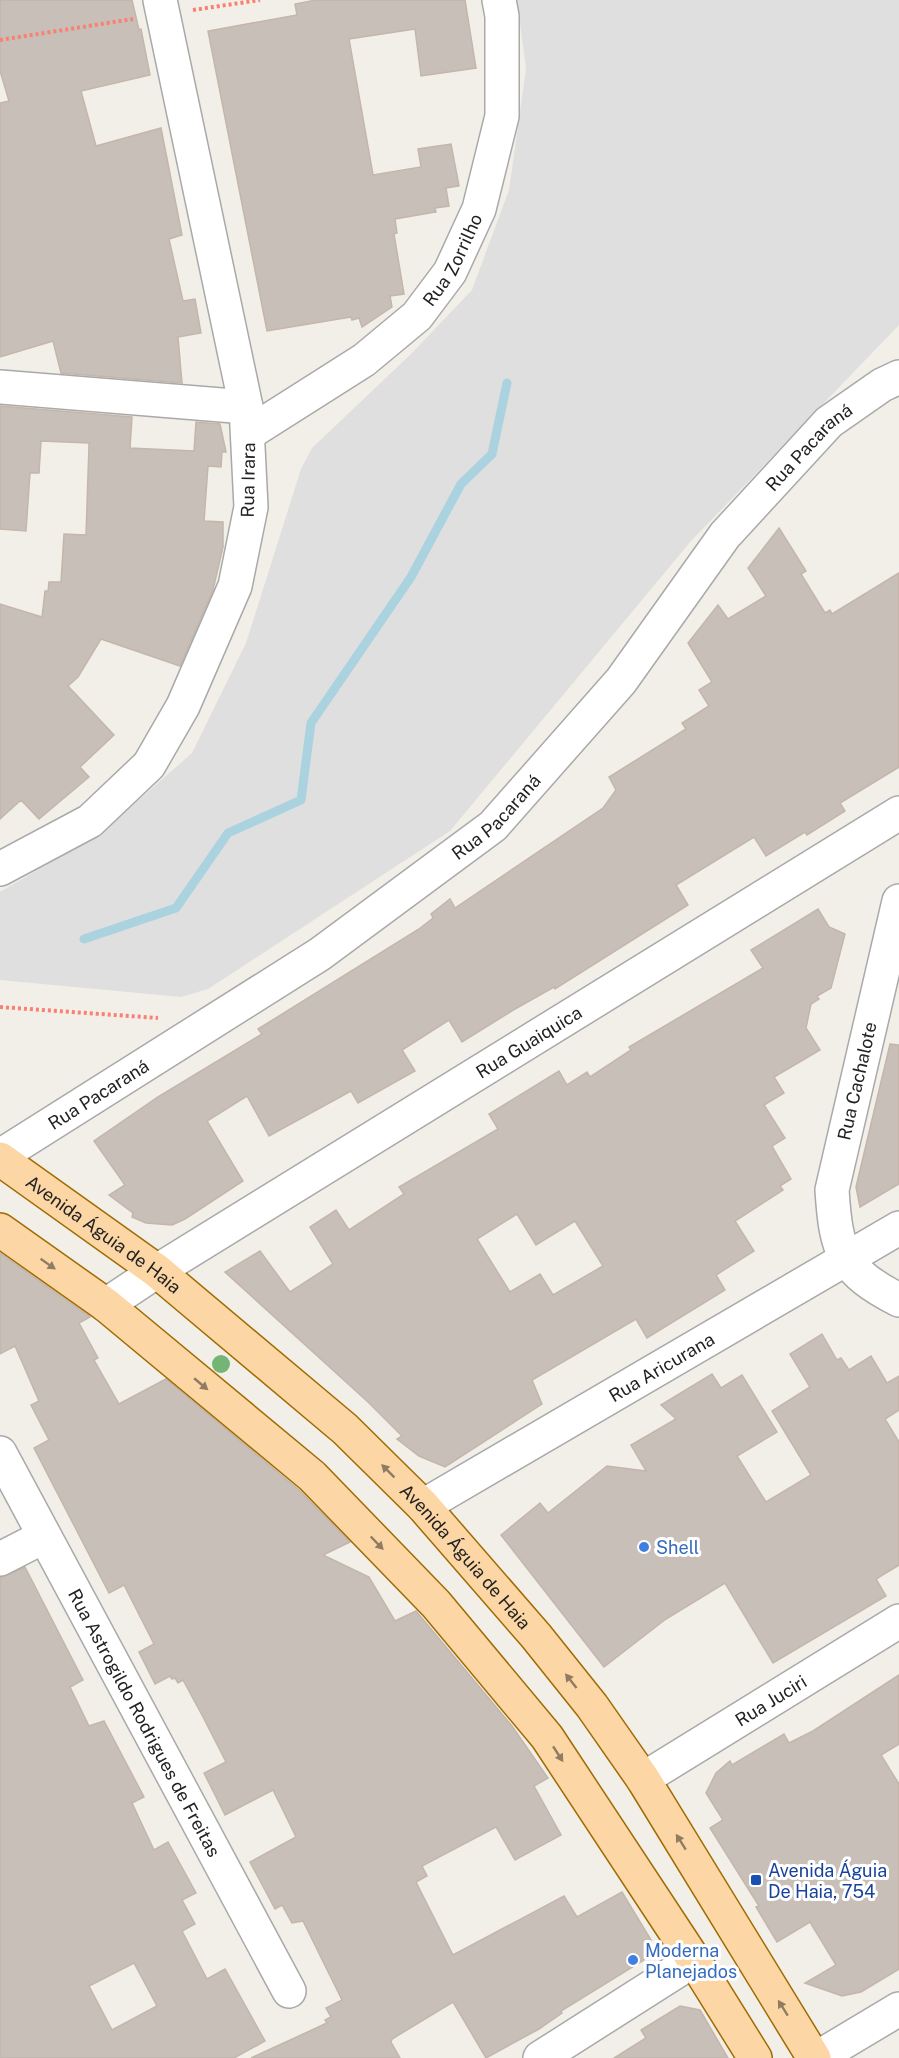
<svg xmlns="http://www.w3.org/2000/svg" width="899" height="2058" viewBox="0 0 899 2058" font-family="'Public Sans',sans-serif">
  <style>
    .residential { fill: #e0dfdf }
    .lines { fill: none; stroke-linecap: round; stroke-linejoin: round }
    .stream { stroke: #aad3df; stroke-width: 9 }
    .building { fill: #c7bfb8; stroke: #c4b6ab; stroke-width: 1.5; fill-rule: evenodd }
    .minor-casing { stroke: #a9a9a9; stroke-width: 36 }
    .major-casing { stroke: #a06b00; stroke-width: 36 }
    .path { stroke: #fa8072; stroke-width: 4; stroke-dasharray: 3 3; stroke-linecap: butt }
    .minor { stroke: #fff; stroke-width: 33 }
    .major { stroke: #fcd6a4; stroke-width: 33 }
    .tree { fill: #74b475 }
    .oneway { fill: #8f7c63 }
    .shop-dot { fill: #3f7fe0; stroke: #fff; stroke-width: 2 }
    .transit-dot { fill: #1a4fb4; stroke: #fff; stroke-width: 2 }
    .labels { text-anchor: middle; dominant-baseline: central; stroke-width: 6; stroke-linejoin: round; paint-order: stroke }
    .street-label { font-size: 18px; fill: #222; stroke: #fff }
    .shop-label { font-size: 18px; fill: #366cbe; stroke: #fff; text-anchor: start }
    .transit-label { font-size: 18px; fill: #164399; stroke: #fff; text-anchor: start }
  </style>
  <rect width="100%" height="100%" fill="#f2efe9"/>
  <polygon class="residential" points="517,0 899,0 899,325 691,541 450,831 208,989 181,997 0,980 0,892 102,832 192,753 246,643 301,469 312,448 411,354 472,290 509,190 526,69"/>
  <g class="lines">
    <polyline class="stream" points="84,939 176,908 228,833 301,800 311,723 411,577 461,484 492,454 507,383"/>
  </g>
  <g class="building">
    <polygon points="0,0 132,0 139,30 141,29 150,75 81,91 96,146 161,128 182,235 169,239 183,301 195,299 201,333 178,337 182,383 61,373 53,341 0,357 0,103 9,101 0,71"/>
    <polygon points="316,0 465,0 476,68 421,76 415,29 349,39 373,175 421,167 418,149 451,144 459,186 446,188 449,206 435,208 436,212 395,219 397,233 394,234 404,294 390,296 392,307 362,327 359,318 352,320 351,317 267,331 208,31 297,15 295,4"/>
    <polygon points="0,406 132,417 130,448 194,451 196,422 220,424 226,452 222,452 221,467 208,466 204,521 223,522 223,547 213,590 180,666 101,639 78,677 68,686 114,735 80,767 89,777 39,819 21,800 0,819 0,604 42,617 45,591 48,591 49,582 61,582 64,534 86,535 89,446 89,443 41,441 39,473 30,473 26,531 0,529"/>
    <polygon points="779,528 806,571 801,574 825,613 830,610 832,614 899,573 899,767 840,803 845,811 807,835 805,832 766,856 754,837 676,885 688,905 555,989 554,987 515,1009 462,1042 449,1020 402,1050 415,1071 358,1103 351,1091 269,1136 247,1096 207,1121 243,1181 185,1219 172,1225 146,1223 132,1217 133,1213 109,1195 125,1185 94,1141 158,1097 262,1034 258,1029 419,929 433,918 431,914 450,899 455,908 603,808 616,790 609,777 686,729 682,723 709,706 699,690 712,682 688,643 718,605 728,619 766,596 748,568"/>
    <path d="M 818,909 L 829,927 L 845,934 L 831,988 L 817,996 L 819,999 L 811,1004 L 806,1028 L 820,1050 L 774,1077 L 784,1093 L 764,1105 L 785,1138 L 772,1146 L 791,1179 L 780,1186 L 783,1190 L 735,1221 L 754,1251 L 716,1275 L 725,1290 L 647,1338 L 636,1319 L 532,1380 L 542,1404 L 445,1467 L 419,1456 L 397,1439 L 402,1436 L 368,1402 L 225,1272 L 260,1251 L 290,1292 L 333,1264 L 310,1227 L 336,1210 L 349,1230 L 404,1194 L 399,1187 L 498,1129 L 489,1114 L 559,1071 L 567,1085 L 587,1072 L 590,1077 L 631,1050 L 629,1047 L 763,968 L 751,950 ZM 517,1214 L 536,1245 L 575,1221 L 603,1266 L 553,1295 L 540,1274 L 510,1292 L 477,1239 Z"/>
    <polygon points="890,1044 899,1045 899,1184 860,1207 856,1187"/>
    <polygon points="0,1253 90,1317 79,1323 98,1358 94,1360 119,1404 166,1379 299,1490 350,1542 323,1555 369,1577 395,1621 416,1611 512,1726 548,1778 534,1786 561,1835 515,1860 496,1827 422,1866 427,1876 416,1882 453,1955 564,1896 577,1917 622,1892 651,1940 650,1952 644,1960 561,2011 562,2013 539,2029 486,2058 453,2002 392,2039 391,2042 400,2058 251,2058 327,2023 325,2020 331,2017 326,2008 342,2000 303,1921 292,1923 282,1905 275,1909 250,1862 296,1837 273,1790 225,1815 204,1773 226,1762 203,1717 183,1680 178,1683 175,1678 172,1679 170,1676 155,1684 139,1652 154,1644 124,1585 109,1593 34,1448 49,1440 31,1405 39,1401 15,1346 0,1354"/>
    <polygon points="822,1334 837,1360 841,1358 849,1370 871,1356 887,1383 899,1376 899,1410 885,1419 899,1442 899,1565 876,1579 886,1596 773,1663 725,1583 666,1619 604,1667 501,1535 540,1503 548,1513 607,1466 646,1471 631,1445 676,1419 661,1405 712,1374 721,1388 742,1375 777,1432 737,1456 766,1502 811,1475 772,1411 810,1387 790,1354"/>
    <path d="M 25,1567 L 83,1680 L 70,1687 L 89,1726 L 104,1721 L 144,1797 L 132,1803 L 154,1850 L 168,1842 L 196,1893 L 182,1900 L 195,1924 L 182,1931 L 207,1979 L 225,1969 L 265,2041 L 234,2058 L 0,2058 L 0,1578 ZM 134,1963 L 157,2006 L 112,2030 L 89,1986 Z"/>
    <polygon points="899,1675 899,1744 881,1755 899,1784 899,1969 861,1992 842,1996 805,1983 836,1965 810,1922 777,1942 756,1907 759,1906 710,1828 723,1820 706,1793 716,1773 730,1761 732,1765 784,1734 789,1743 813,1731"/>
    <polygon points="680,2006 700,2010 728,2058 614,2058 646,2038 641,2030"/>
  </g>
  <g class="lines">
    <g class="minor-casing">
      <g id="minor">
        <polyline points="0,387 246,407"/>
        <path id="s1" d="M 249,433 L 364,360 L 417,316 L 450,272 L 479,209 L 502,116 L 502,16 L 499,0"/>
        <polyline points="0,869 90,821 149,765 183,706 235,586 251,507 246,407 160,0"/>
        <path d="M 899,901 L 832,1190 C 836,1251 842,1271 899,1300"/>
        <path id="s2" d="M 0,1156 L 320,954 L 493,826 L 621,681 L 725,535 L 829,422 L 882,385 L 899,377"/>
        <path id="s3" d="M 106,1305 L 157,1271 L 899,813"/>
        <path id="s4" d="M 0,1453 L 289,1991"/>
        <path id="s5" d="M 423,1506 L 899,1228"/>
        <polyline points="0,1559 43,1537"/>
        <path id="s6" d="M 643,1779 L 899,1621"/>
        <polyline points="540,2058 694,1960"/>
        <polyline points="817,2058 899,2009"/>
      </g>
    </g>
    <g class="major-casing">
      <g id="major">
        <path id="s7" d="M 0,1159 L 157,1271 L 345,1429 L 423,1506 L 536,1636 L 592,1706 L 643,1779 L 814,2058"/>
        <polyline points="0,1230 106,1305 312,1476 436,1604 547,1737 694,1960 755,2058"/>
      </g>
    </g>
    <g class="path">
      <polyline points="193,10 260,0"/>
      <polyline points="0,40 133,19"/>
      <polyline points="0,1007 158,1018"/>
    </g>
    <use href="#minor" class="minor"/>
    <use href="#major" class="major"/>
  </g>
  <circle class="tree" cx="221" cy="1364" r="9"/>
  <defs><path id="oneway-solid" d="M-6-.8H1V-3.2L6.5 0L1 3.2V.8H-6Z" transform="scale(1.5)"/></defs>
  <g class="oneway">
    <use href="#oneway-solid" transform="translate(48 1264) rotate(35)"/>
    <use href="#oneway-solid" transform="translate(201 1384) rotate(40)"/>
    <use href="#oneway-solid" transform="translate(388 1471) rotate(-135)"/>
    <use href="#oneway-solid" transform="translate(377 1543) rotate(46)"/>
    <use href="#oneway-solid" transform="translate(571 1681) rotate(-128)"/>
    <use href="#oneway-solid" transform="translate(558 1754) rotate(57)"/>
    <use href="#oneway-solid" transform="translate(681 1842) rotate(-122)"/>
    <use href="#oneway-solid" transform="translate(783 2008) rotate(-122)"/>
  </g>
  <g class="shop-dot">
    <circle cx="644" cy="1547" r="6"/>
    <circle cx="633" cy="1960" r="6"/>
  </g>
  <rect class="transit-dot" x="750" y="1874" width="12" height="12" rx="3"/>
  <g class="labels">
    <g class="street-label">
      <text stroke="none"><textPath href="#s1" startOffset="272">Rua Zorrilho</textPath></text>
      <text stroke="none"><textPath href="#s2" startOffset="1088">Rua Pacaraná</textPath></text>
      <text transform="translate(248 480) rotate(-89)">Rua Irara</text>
      <text stroke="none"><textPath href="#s2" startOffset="602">Rua Pacaraná</textPath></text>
      <text stroke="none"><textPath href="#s3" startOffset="498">Rua Guaiquica</textPath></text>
      <text transform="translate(857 1081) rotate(-77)">Rua Cachalote</text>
      <text stroke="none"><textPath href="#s2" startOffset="116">Rua Pacaraná</textPath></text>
      <text stroke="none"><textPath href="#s7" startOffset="128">Avenida Águia de Haia</textPath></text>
      <text stroke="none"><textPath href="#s5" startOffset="276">Rua Aricurana</textPath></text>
      <text stroke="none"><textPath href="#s7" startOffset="614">Avenida Águia de Haia</textPath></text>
      <text stroke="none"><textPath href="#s6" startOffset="150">Rua Juciri</textPath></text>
      <text stroke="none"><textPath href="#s4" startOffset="306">Rua Astrogildo Rodrigues de Freitas</textPath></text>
    </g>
    <g class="shop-label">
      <text x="656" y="1547">Shell</text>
      <text x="645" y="1950">Moderna<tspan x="645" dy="21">Planejados</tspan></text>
    </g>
    <g class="transit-label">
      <text x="768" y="1870">Avenida Águia<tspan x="768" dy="21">De Haia, 754</tspan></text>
    </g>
  </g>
</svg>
